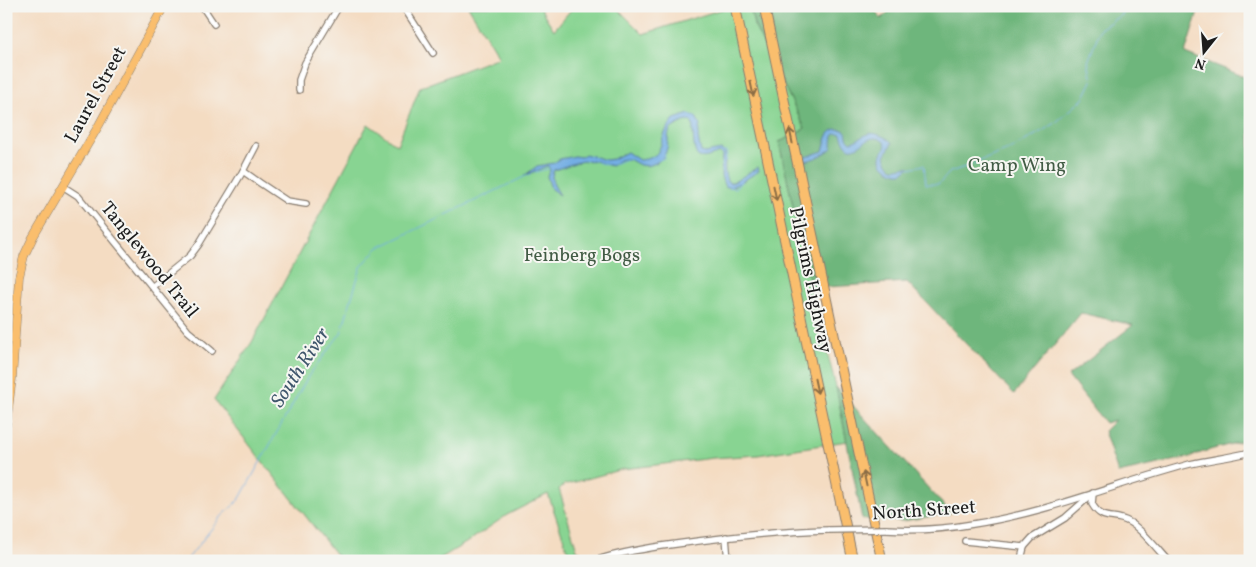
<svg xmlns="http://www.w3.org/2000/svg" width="1256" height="567" viewBox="0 0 1256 567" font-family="Vollkorn,serif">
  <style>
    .green { fill: #88d492; stroke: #527857 }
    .forest { fill: #6eb67c; stroke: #45694c }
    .water { fill: #73aee4; stroke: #486580 }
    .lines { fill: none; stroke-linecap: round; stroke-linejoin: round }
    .stream { stroke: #73aee4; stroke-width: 1 }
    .minor-casing { stroke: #887c6f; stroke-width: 8 }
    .major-casing { stroke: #887c6f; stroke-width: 9 }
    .highway-casing { stroke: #887c6f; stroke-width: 11 }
    .minor { stroke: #fff; stroke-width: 5.5 }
    .major { stroke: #fabe6d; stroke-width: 8 }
    .highway { stroke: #fabe6d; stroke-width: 9 }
    .minor-bridge-casing { stroke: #887c6f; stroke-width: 8; stroke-linecap: butt }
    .minor-bridge { stroke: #fff; stroke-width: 5.5 }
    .oneway { stroke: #8b6d44 }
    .labels { text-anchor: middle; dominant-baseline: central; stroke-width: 4; stroke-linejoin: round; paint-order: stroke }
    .street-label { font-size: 19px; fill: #1c1c1c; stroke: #f6f6f2 }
    .park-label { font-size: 19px; fill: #425c45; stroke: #f6f6f2 }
    .water-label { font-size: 20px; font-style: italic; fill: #3f566c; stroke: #f6f6f2 }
  </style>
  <rect width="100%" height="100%" fill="#f6f6f2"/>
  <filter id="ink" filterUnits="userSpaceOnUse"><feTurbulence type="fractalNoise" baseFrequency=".02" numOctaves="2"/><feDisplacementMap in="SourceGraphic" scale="10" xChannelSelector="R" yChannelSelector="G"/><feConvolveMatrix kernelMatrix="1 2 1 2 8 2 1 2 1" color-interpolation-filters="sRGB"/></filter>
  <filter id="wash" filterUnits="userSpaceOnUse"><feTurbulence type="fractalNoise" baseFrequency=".0096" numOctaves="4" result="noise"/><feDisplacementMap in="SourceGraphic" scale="20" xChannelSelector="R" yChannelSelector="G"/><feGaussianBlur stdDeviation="1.12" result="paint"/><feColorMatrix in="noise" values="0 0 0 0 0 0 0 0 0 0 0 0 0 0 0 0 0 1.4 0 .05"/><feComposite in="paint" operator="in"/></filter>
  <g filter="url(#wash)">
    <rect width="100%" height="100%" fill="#f4dcc2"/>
    <polygon class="green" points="468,6 539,6 554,30 574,6 615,6 643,34 732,6 750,6 754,25 805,128 797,134 779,142 811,288 836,387 847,441 758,455 713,458 623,469 564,485 559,489 577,550 583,553 567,558 569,554 548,494 507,515 469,541 436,561 341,561 214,400 252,342 368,124 397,145 420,87 499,57"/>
    <g class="forest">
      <polygon points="750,6 872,6 881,19 894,6 1200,6 1185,53 1250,79 1250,439 1206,451 1190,457 1118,473 1104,431 1115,420 1105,423 1068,376 1133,325 1081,313 1014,394 907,282 811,288 779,142 797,134 805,128 754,25"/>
      <polygon points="836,387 951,513 903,521 862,519"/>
    </g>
    <g class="water">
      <path d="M 689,114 L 696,117 L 700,124 L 698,138 L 701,152 L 705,153 L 721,150 L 725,153 C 726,164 722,174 729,183 L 734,182 L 758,167 L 759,171 C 753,174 733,189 728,187 C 726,187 725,186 724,185 L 721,176 L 722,154 L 719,153 C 714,155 705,159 699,157 C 692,154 694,129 692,122 C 684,119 677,126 670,129 C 667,137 669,145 666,152 C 662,162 649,168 640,165 C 635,163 631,159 625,159 C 620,159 616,162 612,166 C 606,165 601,162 595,161 C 580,159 568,166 554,170 C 549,179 555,187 560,195 L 551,189 L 547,176 L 550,170 L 549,167 L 547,166 L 524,176 L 537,166 L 554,163 L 559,159 L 571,157 L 574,156 L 581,157 L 585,154 L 606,160 L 613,159 L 627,152 L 639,160 C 661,158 658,150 665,133 C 667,127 671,124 674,119 Z"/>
      <path d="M 836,129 C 853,130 842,135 851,142 C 865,138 865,129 882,136 C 886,138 889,139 892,143 L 885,156 C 892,176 897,165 910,167 C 905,171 903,174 897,173 C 890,171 880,165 881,158 C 881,151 890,146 883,141 C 865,127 852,169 841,134 C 830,131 833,142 832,148 C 823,156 814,159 802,162 L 802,158 L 823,151 C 826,142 826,132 836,129 Z"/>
    </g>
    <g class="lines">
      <g class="stream">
        <polyline points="723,152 727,152 725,162"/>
        <polyline points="659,160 664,158 665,155"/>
        <polyline points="597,162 607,165"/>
        <polyline points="614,164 626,159"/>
        <polyline points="909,168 924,165 926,184 939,184 950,172 968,166 1013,148 1054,124 1083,99 1092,81 1088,62 1100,29 1121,15 1123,6"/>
        <polyline points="535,172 551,168"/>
        <polyline points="729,187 735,188 742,181"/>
        <polyline points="186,561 220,518 239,500 309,375 341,333 361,267 378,248 530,174"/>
      </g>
    </g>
  </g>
  <g filter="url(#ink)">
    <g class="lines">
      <g class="minor-casing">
        <g id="minor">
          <polyline points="202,6 214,24"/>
          <polyline points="403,6 433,53"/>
          <polyline points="299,90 299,80 305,63 339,6"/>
          <polyline points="243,171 260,183 287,201 306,204"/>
          <polyline points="64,187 78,196 188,331 212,351"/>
          <polyline points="153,286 190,256 199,244 243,171 256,146"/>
          <path d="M 1093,493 L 1092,504 C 1103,523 1113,513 1129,522 C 1141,528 1158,550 1168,561"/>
          <path d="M 886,529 C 915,531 945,529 973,524 C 1047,513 1118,483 1190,464 C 1210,459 1230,458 1250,452"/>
          <polyline points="726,537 728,561"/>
          <polyline points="965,541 1024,547 1032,538 1065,518 1091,495"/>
          <path d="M 594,561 C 621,552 648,548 676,544 C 727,537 778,531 829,530"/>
          <polyline points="1023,561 1022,555 1024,547"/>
        </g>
      </g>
      <g class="major-casing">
        <polyline id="major" points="6,425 12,379 19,277 24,256 33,237 99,125 164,6"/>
      </g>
      <g class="highway-casing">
        <g id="highway">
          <polyline points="735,6 853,561"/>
          <polyline points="764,6 882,561"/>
        </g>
      </g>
      <use href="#minor" class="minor"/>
      <use href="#major" class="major"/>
      <use href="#highway" class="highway"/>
      <g class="minor-bridge-casing">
        <polyline id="minor-bridge" points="829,530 886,529"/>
      </g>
      <use href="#minor-bridge" class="minor-bridge"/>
    </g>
    <defs><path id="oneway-shaft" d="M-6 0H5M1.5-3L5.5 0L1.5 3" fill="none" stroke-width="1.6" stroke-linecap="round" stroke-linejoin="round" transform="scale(1.25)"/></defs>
    <g class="oneway">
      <use href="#oneway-shaft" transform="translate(752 89) rotate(78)"/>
      <use href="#oneway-shaft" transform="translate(791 136) rotate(-102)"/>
      <use href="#oneway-shaft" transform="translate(775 193) rotate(78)"/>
      <use href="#oneway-shaft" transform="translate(816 386) rotate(78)"/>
      <use href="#oneway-shaft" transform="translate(865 479) rotate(-102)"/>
    </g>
  </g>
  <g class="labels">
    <g class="street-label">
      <text transform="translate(96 95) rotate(-61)">Laurel Street</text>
      <text transform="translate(149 260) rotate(51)">Tanglewood Trail</text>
      <text transform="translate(810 280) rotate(78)">Pilgrims Highway</text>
      <text transform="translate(924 511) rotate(-4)">North Street</text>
    </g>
    <g class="park-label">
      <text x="1017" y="166">Camp Wing</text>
      <text x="582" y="256">Feinberg Bogs</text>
    </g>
    <g class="water-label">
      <text transform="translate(301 368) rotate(-57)">South River</text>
    </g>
  </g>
  <rect width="1256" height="567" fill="none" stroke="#f6f6f2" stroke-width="25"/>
  <g transform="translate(1204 52) rotate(197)" stroke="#f6f6f2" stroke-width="4" paint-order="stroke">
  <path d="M0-4L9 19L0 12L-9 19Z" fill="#1c1c1c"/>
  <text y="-8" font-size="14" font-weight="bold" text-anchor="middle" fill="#1c1c1c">N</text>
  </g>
</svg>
